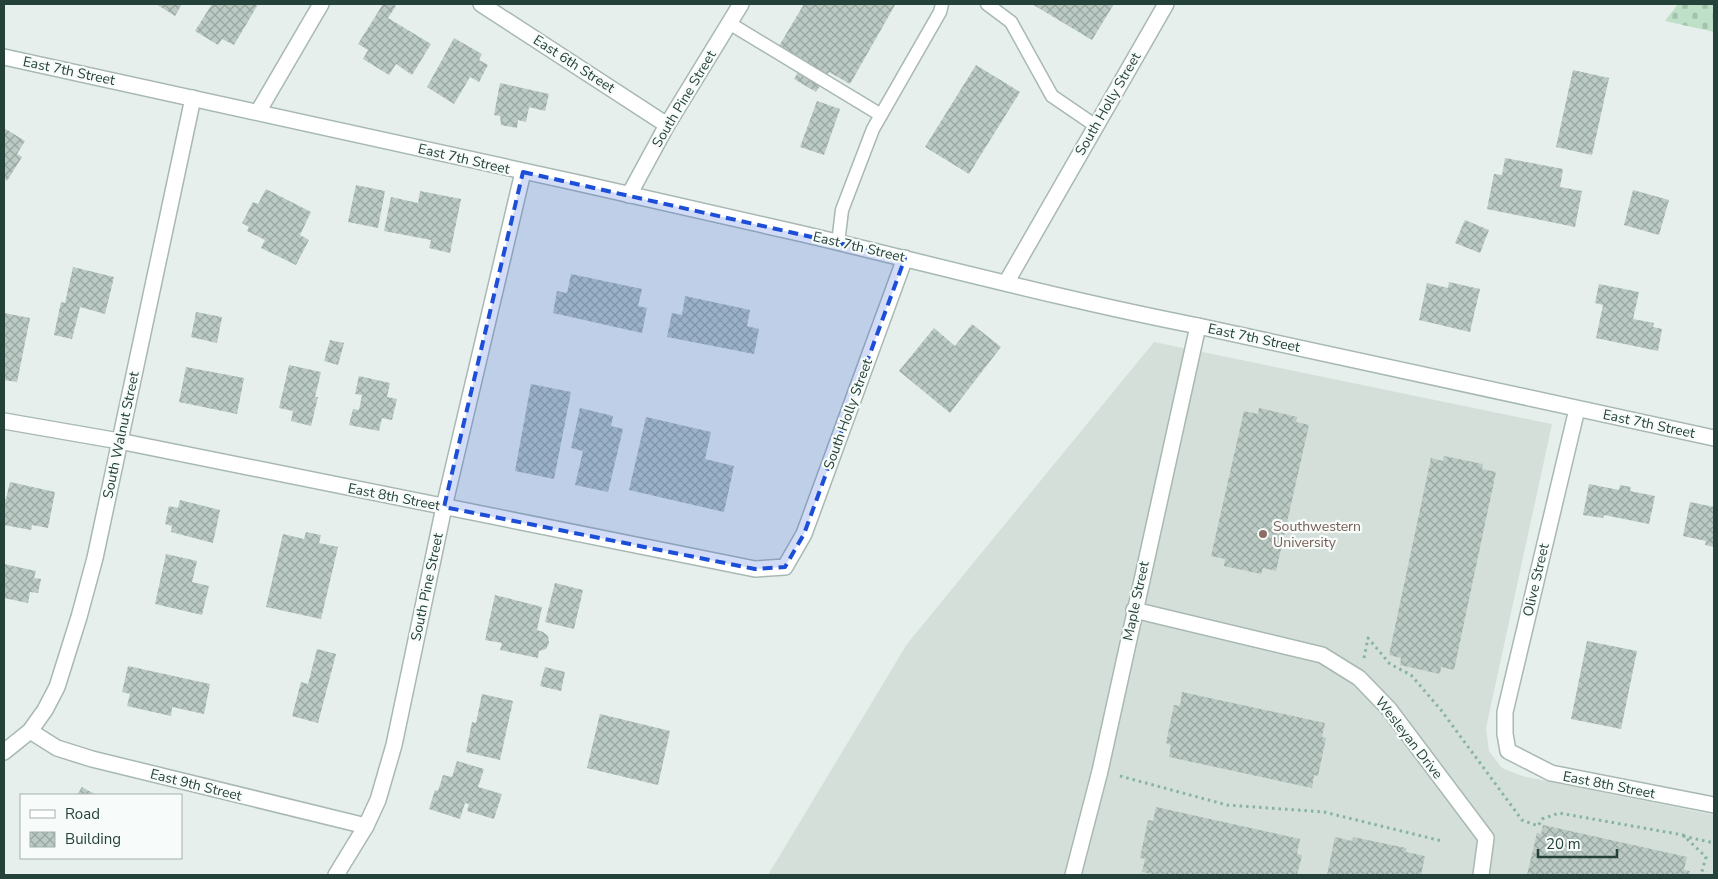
<svg xmlns="http://www.w3.org/2000/svg" width="1718" height="879" viewBox="0 0 1718 879" font-family="'Nunito Sans',sans-serif">
  <style>
    .built { fill: #d4dfda }
    .cemetery { fill: url(#cemetery-stones) }
    .building { fill: url(#building-cross-hatch) }
    .lines { fill: none; stroke-linecap: round; stroke-linejoin: round }
    .service-casing { stroke: #a8b8b2; stroke-width: 15 }
    .minor-casing { stroke: #a8b8b2; stroke-width: 18 }
    .tertiary-casing { stroke: #a8b8b2; stroke-width: 18 }
    .path { stroke: #86b3a5; stroke-width: 3; stroke-dasharray: 2.5 4; stroke-linecap: butt }
    .service { stroke: #fff; stroke-width: 12 }
    .minor { stroke: #fff; stroke-width: 15 }
    .tertiary { stroke: #fff; stroke-width: 15 }
    .marked { fill: #1d4ed8; fill-opacity: 0.2; stroke: #1d4ed8; stroke-width: 4; stroke-dasharray: 10 6; stroke-linejoin: round }
    .education-dot { fill: #8d6e63; stroke: #f7fbf9; stroke-width: 2 }
    .labels { text-anchor: middle; dominant-baseline: central; stroke-width: 4.5; stroke-linejoin: round; paint-order: stroke }
    .street-label { font-size: 14px; fill: #24423a; stroke: #f7fbf9 }
    .education-label { font-size: 14px; fill: #785e54; stroke: #f7fbf9; text-anchor: start }
  </style>
  <defs>
    <pattern id="cemetery-stones" width="16" height="16" patternUnits="userSpaceOnUse" patternTransform="scale(1.25)"><rect width="16" height="16" fill="#bfe0c8"/><path d="M2 7V4a2 2 0 0 1 4 0v3zM10 15v-3a2 2 0 0 1 4 0v3z" fill="#a4c1ad"/></pattern>
    <pattern id="building-cross-hatch" width="8" height="8" patternUnits="userSpaceOnUse" patternTransform="scale(1.25)"><rect width="8" height="8" fill="#bbcac4"/><path d="M0 0l8 8M0 8l8-8" fill="none" stroke="#98a6a0"/></pattern>
  </defs>
  <rect width="100%" height="100%" fill="#e6efeb"/>
  <polygon class="built" points="1154,342 1552,424 1486,728 1489,751 1502,768 1522,776 1714,815 1714,875 768,875 907,644"/>
  <polygon class="cemetery" points="1678,4 1714,4 1714,32 1665,21"/>
  <g class="building">
    <polygon points="156,4 182,4 175,16"/>
    <polygon points="212,4 254,4 257,6 234,45 222,39 218,45 195,31"/>
    <polygon points="383,4 392,4 396,6 388,18 431,44 412,75 396,64 389,75 363,59 368,50 358,44"/>
    <polygon points="804,4 895,5 850,84 829,72 816,92 794,79 805,61 779,46"/>
    <polygon points="1032,4 1114,4 1092,40"/>
    <polygon points="454,38 482,54 479,60 488,65 479,82 470,77 454,104 427,87"/>
    <polygon points="976,65 1020,92 969,174 925,147"/>
    <polygon points="1573,70 1609,78 1592,155 1556,147"/>
    <polygon points="500,83 549,94 545,111 529,107 526,122 518,120 517,128 501,125 500,116 494,115"/>
    <polygon points="817,101 840,109 824,155 800,147"/>
    <polygon points="4,128 25,141 17,154 22,157 7,181 4,178"/>
    <polygon points="1505,158 1563,169 1560,187 1582,191 1575,227 1487,209 1494,174 1502,175"/>
    <polygon points="356,185 385,191 378,228 348,222"/>
    <polygon points="266,189 311,212 300,235 309,240 296,265 261,248 265,240 247,231 249,227 242,223 253,202 258,204"/>
    <polygon points="1633,190 1669,200 1659,235 1624,225"/>
    <polygon points="420,191 461,199 450,253 429,248 431,240 384,231 391,197 418,203"/>
    <polygon points="1465,220 1489,230 1480,253 1455,243"/>
    <polygon points="73,267 114,277 105,314 80,307 72,339 54,335 61,302 65,303"/>
    <polygon points="571,274 642,289 638,306 647,308 642,333 553,313 557,291 567,293"/>
    <polygon points="1449,282 1480,289 1470,332 1419,320 1427,283 1448,288"/>
    <polygon points="1599,284 1639,292 1633,319 1654,323 1653,327 1662,329 1658,351 1596,338 1603,305 1595,303"/>
    <polygon points="685,296 750,310 747,326 759,329 754,354 667,337 672,313 682,315"/>
    <polygon points="196,312 222,317 217,343 191,337"/>
    <polygon points="4,313 30,318 17,382 4,380"/>
    <polygon points="972,324 1001,347 950,413 899,371 934,328 955,346"/>
    <polygon points="330,340 344,343 338,365 324,361"/>
    <polygon points="289,365 321,372 315,397 318,397 311,426 291,421 293,411 279,408"/>
    <polygon points="186,367 244,378 237,414 179,402"/>
    <polygon points="359,376 390,383 387,397 397,399 392,420 382,418 379,431 349,425 353,409 359,410 362,395 355,394"/>
    <polygon points="531,384 571,392 554,479 515,471"/>
    <polygon points="580,408 613,416 611,426 623,429 608,492 575,485 583,451 571,448"/>
    <polygon points="1259,408 1297,417 1296,422 1309,425 1276,571 1263,568 1261,574 1224,566 1225,559 1211,556 1244,411 1258,414"/>
    <polygon points="646,417 711,432 705,459 734,466 724,512 629,490"/>
    <polygon points="1444,456 1483,464 1482,469 1496,472 1454,670 1441,667 1440,674 1400,665 1401,658 1389,655 1431,458 1443,461"/>
    <polygon points="10,482 55,492 48,528 32,525 31,530 4,525 5,515 4,515 4,498 6,499"/>
    <polygon points="1589,484 1619,490 1620,485 1631,487 1630,491 1655,496 1649,524 1604,515 1603,518 1583,515"/>
    <polygon points="180,500 220,510 213,543 171,532 172,526 165,524 169,506 178,508"/>
    <polygon points="1690,502 1714,507 1714,547 1705,545 1706,541 1683,536"/>
    <polygon points="306,532 321,535 319,543 338,547 321,619 266,607 283,534 304,539"/>
    <polygon points="166,554 197,561 192,582 209,586 202,615 155,604"/>
    <polygon points="4,564 36,571 34,578 41,579 38,593 30,592 28,603 4,598"/>
    <polygon points="555,583 583,590 574,629 545,622"/>
    <polygon points="495,595 542,607 537,630 543,632 548,636 549,643 546,649 539,651 538,658 500,650 502,643 485,640"/>
    <polygon points="1587,641 1637,651 1621,729 1571,719"/>
    <polygon points="317,649 336,654 318,723 292,716 301,682 308,684"/>
    <polygon points="128,666 210,684 204,714 172,707 171,716 127,706 130,694 122,692"/>
    <polygon points="545,667 565,672 561,691 540,686"/>
    <polygon points="1182,692 1325,723 1322,737 1326,738 1318,776 1314,775 1312,788 1169,757 1171,745 1166,743 1174,705 1180,706"/>
    <polygon points="482,694 513,701 500,760 466,752 472,722 476,723"/>
    <polygon points="600,714 670,731 658,785 587,768"/>
    <polygon points="457,761 484,769 478,787 502,794 494,819 467,811 469,804 465,803 460,819 429,809 435,790 438,791 443,775 452,777"/>
    <polygon points="82,787 96,795 77,795"/>
    <polygon points="1156,807 1300,839 1297,854 1302,855 1297,875 1156,875 1142,872 1145,859 1140,858 1148,820 1153,821"/>
    <polygon points="1543,825 1687,857 1684,870 1690,871 1689,875 1527,875 1537,833 1541,834"/>
    <polygon points="1335,837 1352,841 1353,837 1406,848 1406,852 1425,856 1421,875 1327,875"/>
  </g>
  <g class="lines">
    <g class="service-casing">
      <g id="service">
        <polyline points="987,4 1011,22 1052,96 1096,126"/>
        <polyline points="729,23 881,115"/>
        <polyline points="838,243 842,210 873,129 940,12 942,4"/>
      </g>
    </g>
    <g class="minor-casing">
      <g id="minor">
        <polyline points="481,4 667,125"/>
        <polyline points="258,112 321,4"/>
        <polyline points="629,195 667,125 741,4"/>
        <polyline points="1006,283 1166,4"/>
        <polyline points="1198,326 1714,438"/>
        <polyline points="1577,409 1505,712 1505,734 1508,751 1551,773 1714,805"/>
        <polyline points="4,421 119,441 755,569 785,567 804,534 905,258"/>
        <polyline points="1134,610 1322,655 1359,678 1389,709 1486,838 1481,875"/>
        <polyline points="30,731 57,748 92,759 366,826"/>
        <polyline points="4,752 30,731 45,710 57,687 79,617 95,558 193,98"/>
        <polyline points="336,875 366,826 378,800 394,745 444,507 523,172"/>
      </g>
    </g>
    <g class="tertiary-casing">
      <path id="tertiary" d="M 4,57 C 270,114 537,173 803,234 C 934,265 1065,300 1198,326 L 1100,771 L 1073,875"/>
    </g>
    <g class="path">
      <polyline points="1364,658 1368,638 1390,664 1411,675 1441,710 1522,820 1538,826 1542,819 1559,813 1683,835 1706,857 1701,875"/>
      <polyline points="1120,776 1227,805 1324,812 1442,841"/>
      <polyline points="1683,836 1714,843"/>
    </g>
    <use href="#service" class="service"/>
    <use href="#minor" class="minor"/>
    <use href="#tertiary" class="tertiary"/>
  </g>
  <path class="marked" d="M 523,172 L 905,258 L 804,534 L 785,567 L 755,569 L 444,507 Z"/>
  <circle class="education-dot" cx="1263" cy="534" r="5"/>
  <g class="labels">
    <g class="street-label">
      <text transform="translate(574 64) rotate(33)">East 6th Street</text>
      <text transform="translate(69 71) rotate(12)">East 7th Street</text>
      <text transform="translate(684 99) rotate(-59)">South Pine Street</text>
      <text transform="translate(1108 104) rotate(-60)">South Holly Street</text>
      <text transform="translate(464 159) rotate(13)">East 7th Street</text>
      <text transform="translate(859 247) rotate(13)">East 7th Street</text>
      <text transform="translate(1254 338) rotate(12)">East 7th Street</text>
      <text transform="translate(848 414) rotate(-70)">South Holly Street</text>
      <text transform="translate(1649 424) rotate(12)">East 7th Street</text>
      <text transform="translate(121 435) rotate(-78)">South Walnut Street</text>
      <text transform="translate(394 497) rotate(11)">East 8th Street</text>
      <text transform="translate(1536 580) rotate(-77)">Olive Street</text>
      <text transform="translate(427 587) rotate(-78)">South Pine Street</text>
      <text transform="translate(1136 601) rotate(-78)">Maple Street</text>
      <text transform="translate(1409 738) rotate(52)">Wesleyan Drive</text>
      <text transform="translate(196 785) rotate(14)">East 9th Street</text>
      <text transform="translate(1609 785) rotate(11)">East 8th Street</text>
    </g>
    <g class="education-label">
      <text x="1273" y="526">Southwestern<tspan x="1273" dy="16">University</tspan></text>
    </g>
  </g>
  <rect width="1718" height="879" fill="none" stroke="#24423a" stroke-width="10"/>
  <rect x="20" y="794" width="162" height="65" fill="#f7fbf9" stroke="#a3b1ad"/>
  <rect x="30" y="810" width="25" height="8" fill="#ffffff" stroke="#a3b1ad"/>
  <text x="65" y="819" font-size="15" fill="#24423a">Road</text>
  <rect x="30" y="832" width="25" height="15" fill="url(#building-cross-hatch)" stroke="#a3b1ad"/>
  <text x="65" y="844" font-size="15" fill="#24423a">Building</text>
  <path d="M1538 849v8h79v-8" fill="none" stroke="#24423a" stroke-width="2.5"/>
  <text x="1546" y="849" font-size="15" fill="#24423a" stroke="#f7fbf9" stroke-width="4" paint-order="stroke">20 m</text>
</svg>
